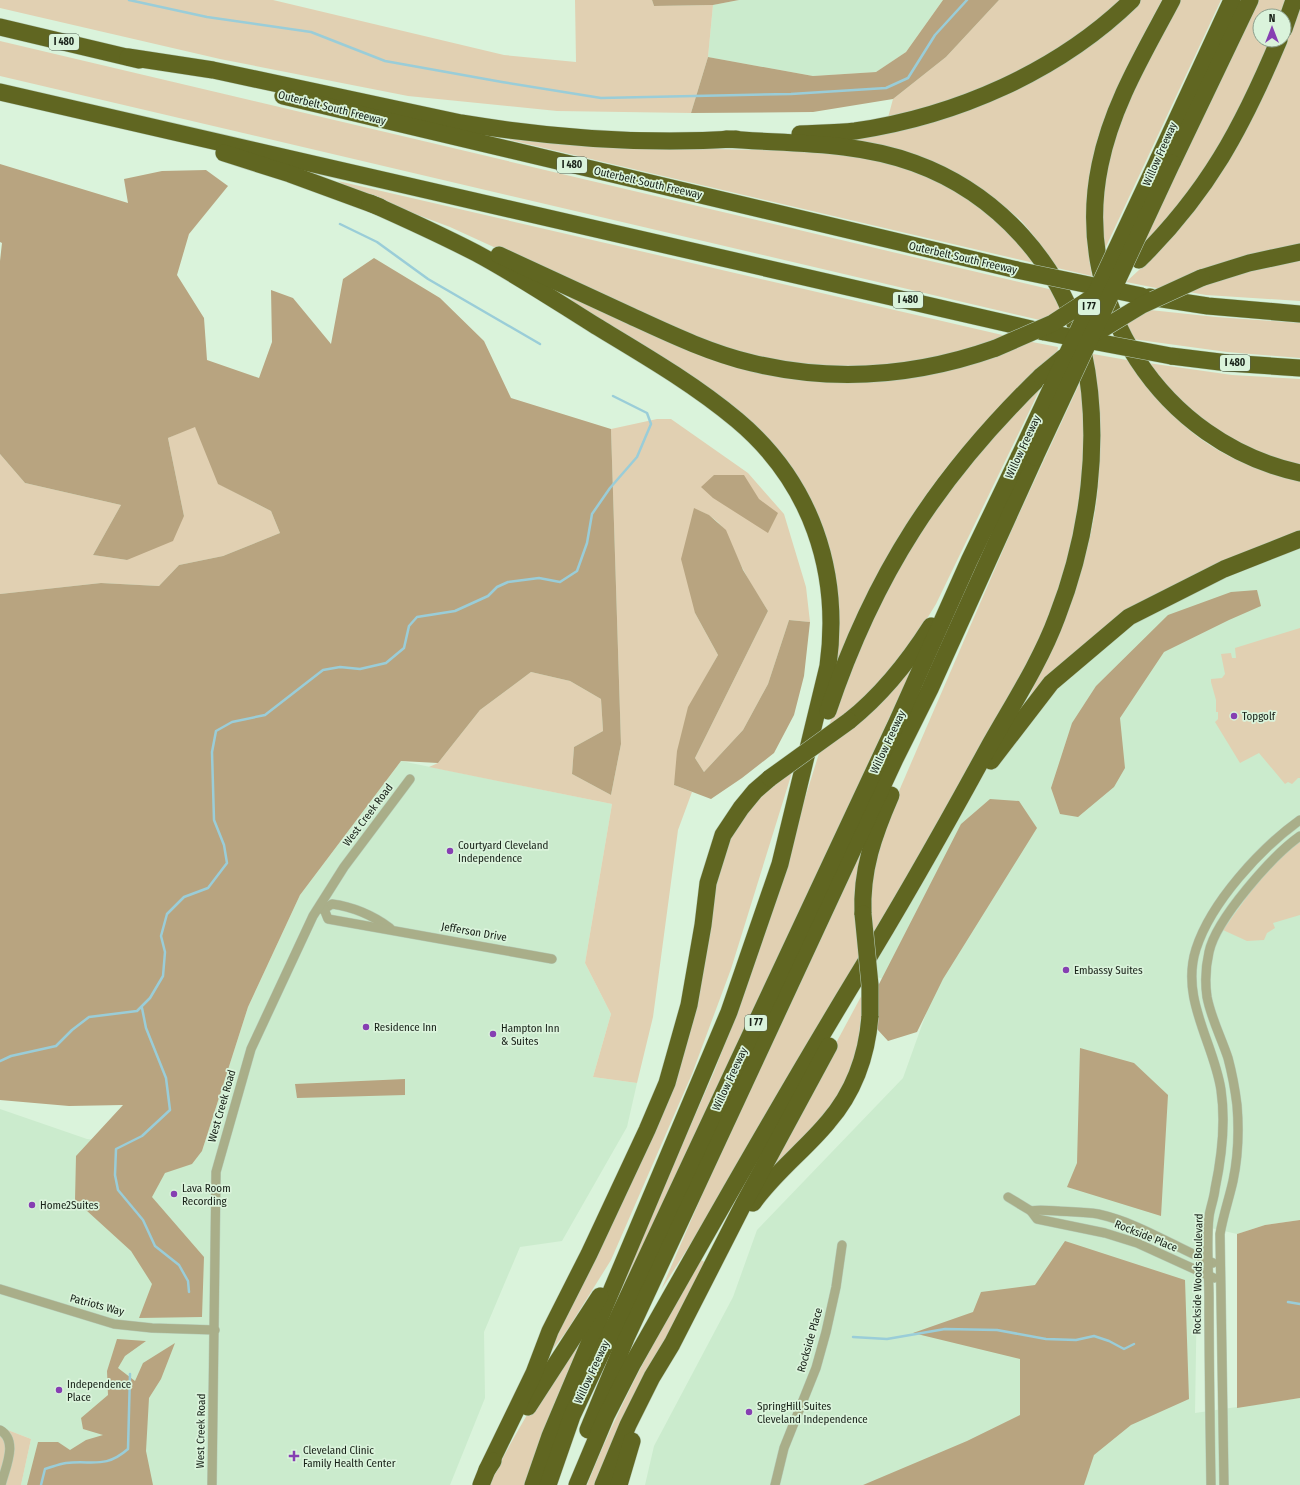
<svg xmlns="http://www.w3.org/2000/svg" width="1300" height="1485" viewBox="0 0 1300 1485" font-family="'Fira Sans Condensed',sans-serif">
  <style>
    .built { fill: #cbebcd }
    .green { fill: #e1d0b2 }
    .forest { fill: #b8a480 }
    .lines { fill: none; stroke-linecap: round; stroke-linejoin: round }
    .stream { stroke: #9acdd8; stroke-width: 2.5 }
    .street-casing { stroke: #b7cdb8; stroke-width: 10 }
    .highway-casing { stroke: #b7cdb8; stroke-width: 18 }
    .street { stroke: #a9ae89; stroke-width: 9 }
    .highway { stroke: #606621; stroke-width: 17 }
    .highway-bridge-casing { stroke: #b7cdb8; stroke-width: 18; stroke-linecap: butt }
    .highway-bridge { stroke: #606621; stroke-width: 17 }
    .poi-dot { fill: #863fb2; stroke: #daf3db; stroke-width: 1.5 }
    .labels { text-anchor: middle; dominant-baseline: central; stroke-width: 3.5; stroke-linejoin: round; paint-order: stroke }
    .shield { fill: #daf3db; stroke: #525f52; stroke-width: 1 }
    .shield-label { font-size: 10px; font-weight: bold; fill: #172017 }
    .street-label { font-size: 11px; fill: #172017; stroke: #daf3db }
    .poi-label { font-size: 11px; fill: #172017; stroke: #daf3db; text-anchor: start }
  </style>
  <rect width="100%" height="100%" fill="#daf3db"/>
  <g class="built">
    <polygon points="739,0 943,0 906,52 876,72 813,76 708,57 713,5"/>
    <polygon points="1300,539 1300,1220 1265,1225 1237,1234 1198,1225 1195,1413 1300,1398 1300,1485 645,1485 654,1446 733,1297 757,1230 903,1078 932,997 861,971 960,802 1051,683 1129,617"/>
    <polygon points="401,761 612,804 585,963 611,1014 593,1077 637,1083 627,1127 562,1241 520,1247 484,1332 485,1398 450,1485 21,1485 31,1439 0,1427 0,1109 87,1139 202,1151 248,1007 300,895"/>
  </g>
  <g class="green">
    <polygon points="0,0 273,0 504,55 576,62 575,0 652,0 654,6 713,5 708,57 691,113 557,111 408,96 220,59 0,8"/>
    <polygon points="999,0 1132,0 1031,73 886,125 893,99 946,57"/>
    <path d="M 1136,0 L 1162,0 C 1111,95 1071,164 1092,276 L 1057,268 C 1047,253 1036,238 1024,224 C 1016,215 1006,208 997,201 C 953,166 905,147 850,140 L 972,104 Z"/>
    <polygon points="1178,0 1221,0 1103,253 1101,230 1107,158 1123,107"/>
    <polygon points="1257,0 1289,0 1283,16 1260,16 1260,40 1274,40 1203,181 1139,252"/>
    <polygon points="1300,4 1300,244 1161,289 1126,282 1152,258 1280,54"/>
    <polygon points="0,41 1053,290 1062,311 1044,321 0,76"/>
    <polygon points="509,137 610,147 813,151 866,156 932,176 970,198 1007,228 1038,264 510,140"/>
    <polygon points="338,181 1011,337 917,365 836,371 719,350 450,227 354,191"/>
    <polygon points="1300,257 1300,301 1206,295 1183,291 1208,282"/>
    <path d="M 565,293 L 822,381 L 1027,341 L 1058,347 L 1057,354 C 1024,386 989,416 960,451 C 905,516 866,591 834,669 L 837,596 L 780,456 L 580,308 Z"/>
    <polygon points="1150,310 1216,317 1300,323 1300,358 1227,352 1132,339 1124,322"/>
    <path d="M 1093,354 L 1127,360 C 1177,429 1216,461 1300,481 L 1300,530 L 1196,575 L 1091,640 L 1029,697 C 1062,625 1098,547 1099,466 C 1099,436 1097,405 1095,375 C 1095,368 1093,361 1093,354 Z"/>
    <polygon points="1148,363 1232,375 1300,379 1300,467 1257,454 1184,409"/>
    <polygon points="1082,378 1084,444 1081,492 1073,547 1042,637 930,838 870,938 871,867 880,835 1013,527"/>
    <polygon points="1041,387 936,604 917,635 868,699 829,726 845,676 910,539 987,438"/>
    <path d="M 657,419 L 671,419 L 748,473 L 784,514 L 806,587 L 810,622 L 789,620 L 768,684 L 743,730 L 704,772 L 695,758 L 768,611 C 760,598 751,585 744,571 C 728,543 730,520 694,509 L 695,613 L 718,655 L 689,707 L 674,785 L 692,792 L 678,830 L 653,1017 L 637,1083 L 593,1077 L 611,1014 L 585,963 L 612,804 L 429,767 L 438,763 L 480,710 L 531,672 L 570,681 L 601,699 L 603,731 L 574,747 L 572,774 L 611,795 L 621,744 L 611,429 Z"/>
    <polygon points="195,426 219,484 271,511 280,533 223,556 179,565 159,586 101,583 0,594 0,454 25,483 121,505 93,555 127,560 184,516 168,438"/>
    <polygon points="1300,628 1300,778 1298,778 1292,784 1288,782 1285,784 1259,753 1240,763 1215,722 1218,719 1218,712 1216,712 1216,700 1211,682 1211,679 1222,678 1225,674 1221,654 1231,653 1232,658 1236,658 1235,648"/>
    <polygon points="915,662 592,1361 621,1284 714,1072 730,1030 760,942 821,747"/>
    <polygon points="794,766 731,969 692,1074 611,1260 566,1332 547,1357 663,1105 711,892 731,831 759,794"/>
    <polygon points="871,831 860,956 706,1220 661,1290 708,1181"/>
    <path d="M 1300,840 L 1300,915 L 1273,923 L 1275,928 L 1267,933 L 1264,940 L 1247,941 L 1223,930 C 1246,899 1268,863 1300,840 Z"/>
    <polygon points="864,991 855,1070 822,1123 765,1175"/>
    <path d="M 701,1260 L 706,1263 L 598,1485 L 587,1485 C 618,1406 658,1333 701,1260 Z"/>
    <path d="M 588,1323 L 552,1409 L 524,1485 L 489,1485 C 517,1428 550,1375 588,1323 Z"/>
    <polygon points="0,1427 31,1439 21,1485 0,1485"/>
  </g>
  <g class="forest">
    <polygon points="652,0 739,0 713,5 654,6"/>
    <polygon points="943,0 999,0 946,57 893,99 813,112 691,113 708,57 813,76 876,72 906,52"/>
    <polygon points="0,164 128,203 124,179 162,171 206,170 228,186 189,234 177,275 204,318 207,360 259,378 272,342 271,290 293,298 331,344 343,279 374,258 440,298 484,341 511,398 611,429 621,744 611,795 572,774 574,747 603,731 601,699 570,681 531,672 480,710 438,763 401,761 300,895 248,1007 202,1151 192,1164 165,1173 152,1197 204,1257 202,1317 139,1318 152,1284 131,1251 75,1200 76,1156 123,1105 69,1106 0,1100 0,594 101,583 159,586 179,565 223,556 280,533 271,511 218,484 195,427 168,438 184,516 173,541 127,560 93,555 121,505 25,483 0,454 0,261 2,243 0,242"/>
    <polygon points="714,475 744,475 759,499 778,513 768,533 713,498 701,487"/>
    <polygon points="694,508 709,515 726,530 743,570 768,611 695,758 704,772 743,730 768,684 789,620 810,622 804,676 794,715 774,753 742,778 711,799 674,785 677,751 688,707 718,655 695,613 681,559"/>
    <polygon points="1257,590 1261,606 1229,620 1164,652 1120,718 1125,768 1114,787 1078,817 1060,814 1051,788 1072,723 1096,686 1168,615 1231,592"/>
    <polygon points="990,799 1019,801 1037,828 943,979 917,1032 888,1041 877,1029 878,986 961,824"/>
    <polygon points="1080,1048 1134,1063 1168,1095 1161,1216 1067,1187 1077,1163"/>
    <polygon points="405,1079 405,1095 297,1098 295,1084"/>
    <polygon points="1300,1220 1300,1398 1237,1408 1237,1234 1265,1225"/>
    <polygon points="1065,1241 1185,1280 1189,1399 1131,1425 1094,1455 1084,1485 863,1485 967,1441 1020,1415 1020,1359 913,1333 973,1312 981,1292 1035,1285"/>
    <polygon points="117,1339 146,1341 125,1356 118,1368 135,1381 143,1363 175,1343 161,1379 149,1398 146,1451 153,1485 27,1485 38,1442 58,1442 70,1450 86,1440 103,1435 83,1429 81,1418 108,1395 107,1371"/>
  </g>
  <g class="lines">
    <g class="stream">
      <polyline points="129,0 207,17 311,32 385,61 502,82 601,98 791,94 886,88 908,78 935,35 967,0"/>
      <polyline points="340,224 377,242 428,279 540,344"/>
      <polyline points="142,1008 146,1028 166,1078 170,1110 142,1136 116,1149 115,1175 118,1190 143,1220 155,1246 179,1265 188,1281 189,1292"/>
      <polyline points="0,1061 11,1056 56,1046 72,1030 89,1017 137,1011 150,998 163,976 165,952 161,936 167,914 184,897 208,888 227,863 224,845 214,820 212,752 216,731 232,722 265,715 323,670 340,667 360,669 386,663 404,648 409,626 417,617 455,611 488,596 497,587 508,582 539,578 560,582 577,571 587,543 592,514 610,488 637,457 651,424 647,413 613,396"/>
      <polyline points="1288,1302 1300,1304"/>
      <polyline points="853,1337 887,1339 945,1329 997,1330 1046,1339 1076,1340 1094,1336 1109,1341 1124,1349 1134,1344"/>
      <path d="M 41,1485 L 45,1469 C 52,1467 59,1464 66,1463 C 93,1460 105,1469 128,1449 L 130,1374"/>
    </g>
    <g class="street-casing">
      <g id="street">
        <path d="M 320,909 L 324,909 L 332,904 C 354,907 371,914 390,928"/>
        <polyline points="324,909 328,919 552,959"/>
        <polyline points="1008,1197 1031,1211 1037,1219 1105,1233 1137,1243 1214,1278"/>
        <path d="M 1031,1211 C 1041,1209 1048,1211 1058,1211 C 1071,1212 1085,1212 1098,1214 C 1139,1223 1174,1247 1213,1263"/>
        <polyline points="0,1289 114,1324 152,1328 215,1330"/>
        <path d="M 0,1430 C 19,1441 5,1468 1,1485"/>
        <polyline points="212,1485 216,1172 251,1049 313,916 344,867 410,779"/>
        <polyline points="775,1485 784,1448 816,1368 826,1332 836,1287 842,1245"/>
        <path d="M 1211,1485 C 1210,1423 1209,1361 1209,1299 C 1209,1274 1206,1242 1209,1217 C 1210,1208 1214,1199 1215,1189 C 1222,1156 1226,1124 1221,1090 C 1214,1043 1180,999 1196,949 C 1211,902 1261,848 1300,820"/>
        <path d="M 1224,1485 L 1220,1234 C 1223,1216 1229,1199 1233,1181 C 1238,1157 1239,1129 1237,1105 C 1235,1089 1232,1073 1228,1058 C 1221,1037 1211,1018 1207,997 C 1205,983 1206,965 1209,952 C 1216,919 1273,855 1300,836"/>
      </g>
    </g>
    <g class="highway-casing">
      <g id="highway">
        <path d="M 1172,0 C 1144,53 1112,105 1100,165 C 1071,304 1162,443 1300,473"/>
        <polyline points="0,27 139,60"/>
        <polyline points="1284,29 1294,0"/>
        <path d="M 128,57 L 213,70 L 461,123 C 552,138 644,145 736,139"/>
        <polyline points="0,92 1044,332"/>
        <polyline points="283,96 1017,270"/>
        <path d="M 800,134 C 819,133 837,133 855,131 C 956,116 1058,72 1132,0"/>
        <polyline points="224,153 290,174 380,207"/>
        <polyline points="1158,160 1232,0"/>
        <polyline points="1172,163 1250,0"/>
        <path d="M 370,203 C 406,219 441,235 476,253 C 517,275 556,301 596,326 C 644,355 694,384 737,420 C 811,482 841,571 828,666 L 780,864 L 729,1012 L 550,1436 L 533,1485"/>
        <path d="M 499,255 C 543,275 587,296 631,316 C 670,334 710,353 752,363 C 835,383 917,376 996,348"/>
        <path d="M 1139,260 C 1208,192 1242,128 1279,40"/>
        <polyline points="1201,278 1249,263 1300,252"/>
        <polyline points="1149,297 1208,306 1300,314"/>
        <polyline points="1171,356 1228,363 1300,368"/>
        <path d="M 828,711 C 874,574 938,476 1041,376"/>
        <path d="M 849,721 C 883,694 908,662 931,626"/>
        <polyline points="991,761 1051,683 1129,617 1224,569 1300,539"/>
        <path d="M 863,914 C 861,870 874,834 891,795"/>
        <path d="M 753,1203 C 775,1172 805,1150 828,1122 C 854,1092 867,1055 870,1016"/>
        <polyline points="528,1407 600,1296"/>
        <polyline points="588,1430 626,1338 895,759 930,689 1035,457"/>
        <polyline points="487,1470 534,1373 550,1331 589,1254 647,1130 667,1083 689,1005 703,925 708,883 723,835 741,808 755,791 770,778"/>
        <polyline points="481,1485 487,1470 493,1461"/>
        <polyline points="548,1485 572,1416 897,722 969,561 1020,455"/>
        <path d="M 577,1485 L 606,1416 L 633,1363 C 706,1234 779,1105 856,978 C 902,903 945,827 987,750 C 1011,707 1040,663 1057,617 C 1089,535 1102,437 1083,351 C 1063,265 997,193 914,163 C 854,141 789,144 726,139"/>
        <polyline points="603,1485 628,1425 652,1377 672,1344 743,1205 829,1046"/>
        <polyline points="619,1485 632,1441"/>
      </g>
    </g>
    <use href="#street" class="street"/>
    <use href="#highway" class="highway"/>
    <g class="highway-bridge-casing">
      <g id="highway-bridge">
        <polyline points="1017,270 1142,296"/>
        <polyline points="1044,332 1171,356"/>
        <polyline points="1091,336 1142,305 1201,278"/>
        <polyline points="996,348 1053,323 1093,297"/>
        <polyline points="1041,376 1064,357"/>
        <polyline points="1020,455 1158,160"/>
        <polyline points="1035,457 1172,163"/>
        <polyline points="770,778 849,721"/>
        <polyline points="863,914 870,985 870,1016"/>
      </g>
    </g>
    <use href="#highway-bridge" class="highway-bridge"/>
  </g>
  <g class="poi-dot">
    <circle cx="1234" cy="716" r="4"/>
    <circle cx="450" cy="851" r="4"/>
    <circle cx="1066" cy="970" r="4"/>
    <circle cx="366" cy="1027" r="4"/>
    <circle cx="493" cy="1034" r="4"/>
    <circle cx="174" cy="1194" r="4"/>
    <circle cx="32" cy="1205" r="4"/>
    <circle cx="59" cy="1390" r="4"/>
    <circle cx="749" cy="1412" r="4"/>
    <path d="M292 1450h4v4h4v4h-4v4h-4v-4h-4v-4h4z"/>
  </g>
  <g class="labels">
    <g class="shield">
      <rect x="49" y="34" width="30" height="16" rx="3"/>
      <rect x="557" y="157" width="30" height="16" rx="3"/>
      <rect x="893" y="292" width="30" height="16" rx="3"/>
      <rect x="1078" y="299" width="22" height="16" rx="3"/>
      <rect x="1220" y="355" width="30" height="16" rx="3"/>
      <rect x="745" y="1015" width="22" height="16" rx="3"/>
    </g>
    <g class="shield-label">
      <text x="64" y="42">I 480</text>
      <text x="572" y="165">I 480</text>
      <text x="908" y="300">I 480</text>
      <text x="1089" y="307">I 77</text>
      <text x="1235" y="363">I 480</text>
      <text x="756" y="1023">I 77</text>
    </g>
    <g class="street-label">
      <text transform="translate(332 108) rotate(14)">Outerbelt South Freeway</text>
      <text transform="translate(1160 154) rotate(-66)">Willow Freeway</text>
      <text transform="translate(648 183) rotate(13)">Outerbelt South Freeway</text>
      <text transform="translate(963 258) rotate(13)">Outerbelt South Freeway</text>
      <text transform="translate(1023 447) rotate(-65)">Willow Freeway</text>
      <text transform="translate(888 742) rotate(-65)">Willow Freeway</text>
      <text transform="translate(368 815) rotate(-53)">West Creek Road</text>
      <text transform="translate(474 932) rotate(10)">Jefferson Drive</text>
      <text transform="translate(730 1079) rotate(-65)">Willow Freeway</text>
      <text transform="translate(222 1106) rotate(-74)">West Creek Road</text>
      <text transform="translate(1146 1236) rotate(22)">Rockside Place</text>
      <text transform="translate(1198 1274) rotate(-89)">Rockside Woods Boulevard</text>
      <text transform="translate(97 1305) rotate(15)">Patriots Way</text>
      <text transform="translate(810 1340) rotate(-74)">Rockside Place</text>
      <text transform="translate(592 1372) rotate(-65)">Willow Freeway</text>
      <text transform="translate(201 1431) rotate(-89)">West Creek Road</text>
    </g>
    <g class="poi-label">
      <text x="1242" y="716">Topgolf</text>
      <text x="458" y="845">Courtyard Cleveland<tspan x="458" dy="13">Independence</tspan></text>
      <text x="1074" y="970">Embassy Suites</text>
      <text x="374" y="1027">Residence Inn</text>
      <text x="501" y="1028">Hampton Inn<tspan x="501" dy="13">&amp; Suites</tspan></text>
      <text x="182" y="1188">Lava Room<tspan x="182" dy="13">Recording</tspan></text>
      <text x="40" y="1205">Home2Suites</text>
      <text x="67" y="1384">Independence<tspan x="67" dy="13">Place</tspan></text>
      <text x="757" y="1406">SpringHill Suites<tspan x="757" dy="13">Cleveland Independence</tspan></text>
      <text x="303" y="1450">Cleveland Clinic<tspan x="303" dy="13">Family Health Center</tspan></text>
    </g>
  </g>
  <g transform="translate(1272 28)"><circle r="19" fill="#daf3db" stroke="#8c9f8d"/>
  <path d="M0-3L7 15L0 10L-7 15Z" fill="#863fb2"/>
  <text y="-6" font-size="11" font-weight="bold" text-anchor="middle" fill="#172017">N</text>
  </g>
</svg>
